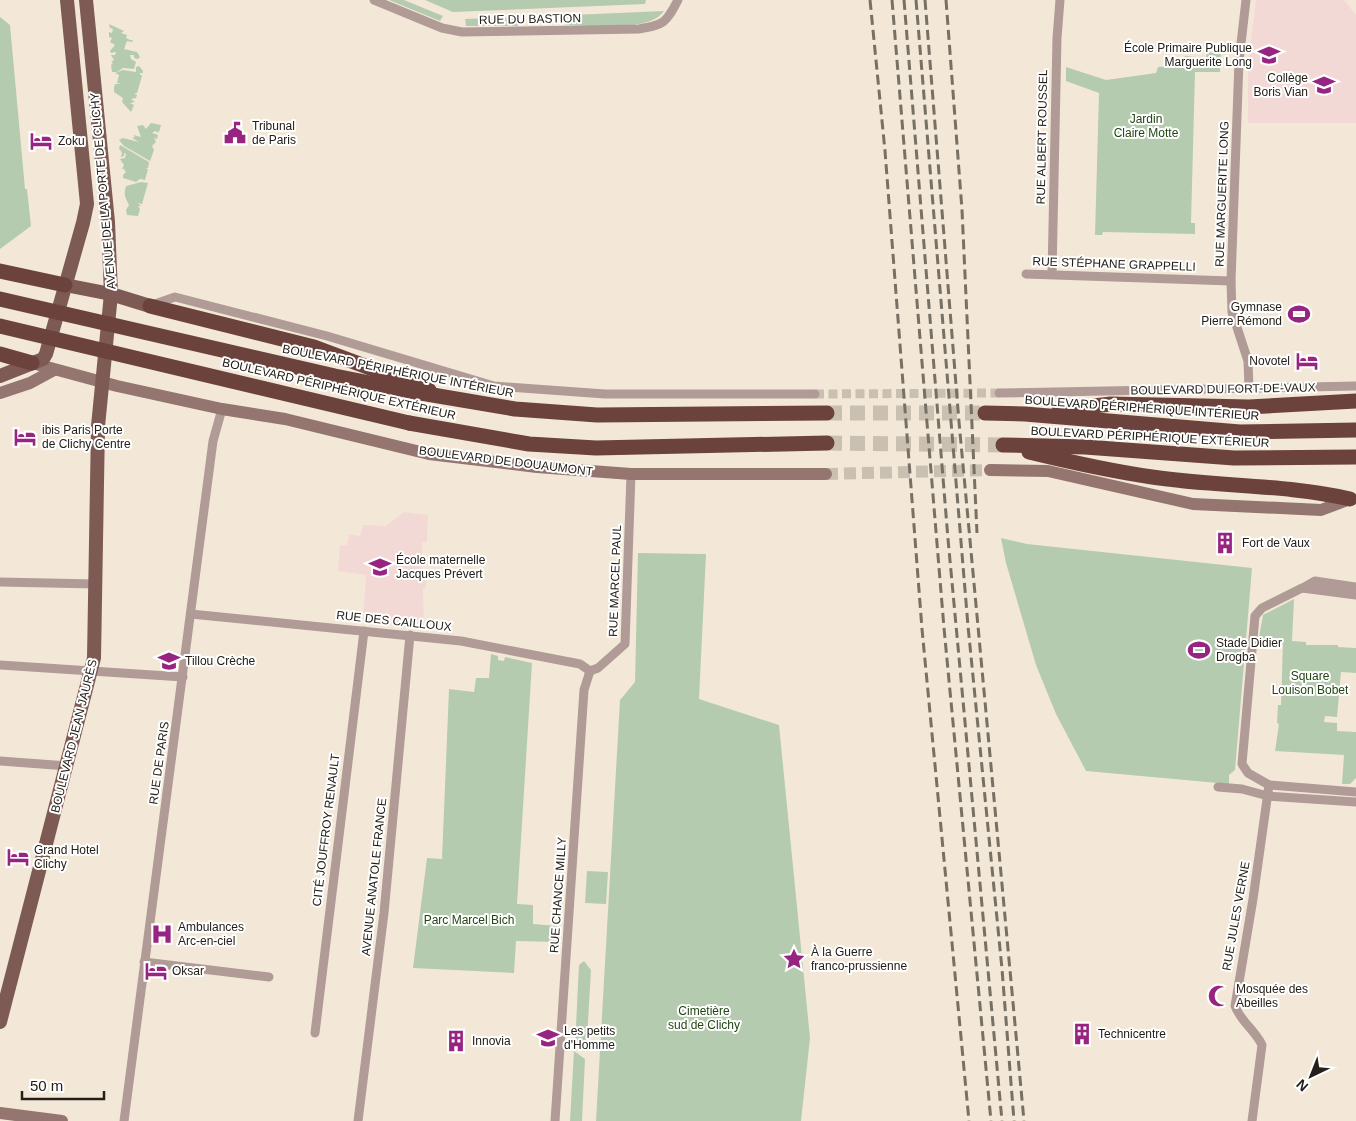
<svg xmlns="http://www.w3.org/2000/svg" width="1356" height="1121" viewBox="0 0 1356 1121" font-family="Arial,sans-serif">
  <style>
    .education { fill: #f3d9d5 }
    .green { fill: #b5cbaf }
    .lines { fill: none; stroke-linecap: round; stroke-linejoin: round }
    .street-tunnel { stroke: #cac0b1; stroke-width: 9; stroke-dasharray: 9 4.5; stroke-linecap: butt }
    .secondary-tunnel { stroke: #cac0b1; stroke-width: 12; stroke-dasharray: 12 6; stroke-linecap: butt }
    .highway-tunnel { stroke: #cac0b1; stroke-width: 15; stroke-dasharray: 15 8; stroke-linecap: butt }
    .street { stroke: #b09b97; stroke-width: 9 }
    .secondary { stroke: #947570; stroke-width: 12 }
    .primary { stroke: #7e5a54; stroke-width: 14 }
    .highway { stroke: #6c433c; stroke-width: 15 }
    .rail { stroke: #777065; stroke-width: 3; stroke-dasharray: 10 5; stroke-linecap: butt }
    .highway-bridge { stroke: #6c433c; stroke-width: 15 }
    .labels { text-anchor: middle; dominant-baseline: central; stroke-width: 4; stroke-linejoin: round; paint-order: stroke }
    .street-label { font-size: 12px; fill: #242019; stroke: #fff }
    .poi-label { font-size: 12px; fill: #242019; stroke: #fff; text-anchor: start }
    .park-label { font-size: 12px; fill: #214513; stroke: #fff }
  </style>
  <rect width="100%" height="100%" fill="#f3e8d7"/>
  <g class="education">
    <polygon points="1256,0 1344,0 1356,15 1356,123 1248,123 1248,64"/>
    <polygon points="404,512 428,515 427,542 422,542 421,579 426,580 426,588 423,589 424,626 363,620 366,575 338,571 340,545 347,546 349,534 360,536 363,525 386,526"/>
  </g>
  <g class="green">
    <polygon points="389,0 404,0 443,16 440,21"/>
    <polygon points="425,0 646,0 645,4 453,12"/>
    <path d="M 664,11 C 649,33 590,25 565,25 L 572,15 Z"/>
    <polygon points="0,17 10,25 25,189 27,189 31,226 0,249"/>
    <polygon points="517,17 518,26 466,26 465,19"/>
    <polygon points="109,24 124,31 121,33 127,35 126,38 130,40 133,40 132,42 127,41 124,49 137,52 140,57 138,59 134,58 134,55 130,55 131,59 136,62 134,69 123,68 117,72 112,72 111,65 113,63 111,62 114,60 111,55 115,55 116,52 111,53 110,51 115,45 110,42 112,38 109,37 109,32 112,33 113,29 110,28"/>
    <polygon points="1207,52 1221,54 1220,72 1195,72 1191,223 1195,223 1195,234 1103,232 1102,235 1095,235 1099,93 1066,81 1066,67 1106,80 1156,73 1158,67 1183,65 1185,56 1206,58"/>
    <polygon points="139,66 143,71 143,73 139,73 142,76 137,93 134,94 137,95 136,98 131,99 135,102 130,103 134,105 131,112 122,102 123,98 114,92 114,88 117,88 114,88 115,84 121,84 117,83 119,75 115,73 123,70 136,72 136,67"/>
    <polygon points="151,123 161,125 159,132 157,131 159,133 155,131 152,133 158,135 157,139 154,138 156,142 152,146 154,150 150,161 124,146 119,140 123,138 139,142 132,138 135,137 133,135 141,137 137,126 143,125 146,129"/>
    <polygon points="120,145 149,162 148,168 145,168 148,169 145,180 140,179 136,182 123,178 123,175 126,172 124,170 125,169 122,169 124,165 120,159 125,158 126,154 124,153 124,156 121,157 122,153 120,150 123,151 119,149"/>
    <path d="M 141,182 L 148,183 L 142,204 L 138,203 L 141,206 L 138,206 L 140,209 L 138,216 L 127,215 L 126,210 L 129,205 C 126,198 123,196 126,186 Z"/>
    <polygon points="1001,538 1027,544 1252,568 1235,770 1229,775 1229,784 1086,771 1056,714 1036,665 1006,563"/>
    <polygon points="638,553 706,554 699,699 779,725 810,1038 801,1121 596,1121 620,700 635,682"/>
    <polygon points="1294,599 1292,641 1306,642 1306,645 1338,645 1338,647 1356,648 1356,673 1341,672 1337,717 1325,716 1324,722 1337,723 1337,731 1356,732 1356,778 1350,784 1342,784 1344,755 1275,751 1279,724 1277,723 1278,705 1281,705 1283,641 1259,638 1263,615"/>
    <polygon points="491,654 498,656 498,660 504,661 505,657 532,663 517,904 533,905 533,924 557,926 556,942 516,941 514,973 413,968 427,858 442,859 449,689 474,692 476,678 489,678"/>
    <polygon points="587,871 608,872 606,904 585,903"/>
    <polygon points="584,961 591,970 587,1039 575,1046 579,965"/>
    <polygon points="574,1051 585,1059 582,1121 570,1121"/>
  </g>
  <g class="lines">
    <polyline class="street-tunnel" points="815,394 999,393"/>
    <polyline class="secondary-tunnel" points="826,474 990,470"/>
    <g class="highway-tunnel">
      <polyline points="827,413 985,413"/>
      <polyline points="827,443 1003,445"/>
    </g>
    <g class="street">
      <path d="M 374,0 L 442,28 L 462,32 L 639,29 C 664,25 666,23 678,0"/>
      <polyline points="1246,0 1239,61 1231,281 1232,312 1248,361 1249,388"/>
      <polyline points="1026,274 1231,281"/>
      <polyline points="1052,274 1057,38 1060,0"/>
      <polyline points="152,305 175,297 327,336 494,386 605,394 815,394"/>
      <polyline points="999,393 1356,386"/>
      <polyline points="0,582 96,584"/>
      <polyline points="1303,588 1315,581 1356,587"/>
      <polyline points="191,614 461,641 580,664 590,671"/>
      <polyline points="0,665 183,677"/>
      <polyline points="590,671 598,668 625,644 631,474"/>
      <polyline points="0,761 68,766"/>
      <polyline points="1269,785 1356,792"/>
      <polyline points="1218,787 1242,789 1268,796 1356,802"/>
      <polyline points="144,962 269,977"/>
      <polyline points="315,1033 364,631"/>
      <polyline points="124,1121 213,441 222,409"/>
      <polyline points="358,1121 384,913 410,635"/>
      <polyline points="555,1121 584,690 590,671"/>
      <path d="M 1252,1121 L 1262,1045 C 1255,1030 1241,1022 1235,1006 L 1253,899 L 1269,785 L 1248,773 L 1242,764 L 1255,616 L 1262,608 L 1302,588 L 1356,595"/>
    </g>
    <g class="secondary">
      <polyline points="32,363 117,386 222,409 285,419 429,454 537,467 631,474 826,474"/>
      <polyline points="0,393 30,383 54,370"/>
      <polyline points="990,470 1048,471 1193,504 1321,510 1350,499"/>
      <polyline points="0,1113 62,1121"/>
    </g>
    <g class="primary">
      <polyline points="65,285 111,294 150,306"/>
      <polyline points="0,376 43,359 46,354 83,223 87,204 67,0"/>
      <polyline points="0,1022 94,658 98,426 111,294 108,222 86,0"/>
    </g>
    <g class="highway">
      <polyline points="0,271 65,285"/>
      <polyline points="150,306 314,347 429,390"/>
      <polyline points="0,354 32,363"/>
      <polyline points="415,392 515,409 597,415 827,413"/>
      <polyline points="1059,410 1111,404 1249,407 1356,401"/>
      <polyline points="985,413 1025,414 1240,432 1356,430"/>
      <polyline points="409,423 529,444 596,448 827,443"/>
      <polyline points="1003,445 1085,447 1234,458 1356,457"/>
      <path d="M 1029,452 C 1070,462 1111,471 1152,477 C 1218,487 1285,484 1350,499"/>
    </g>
    <g class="rail">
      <polyline points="870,0 885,151 922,629 969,1121"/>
      <polyline points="892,0 944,628 991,1121"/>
      <polyline points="904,0 948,539 1002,1121"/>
      <polyline points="916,0 968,626 1002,969 1014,1121"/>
      <polyline points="925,0 959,422 1024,1121"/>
      <polyline points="946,0 962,210 977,533"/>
    </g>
    <g class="highway-bridge">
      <polyline points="0,299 335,376 415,392"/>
      <polyline points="0,326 409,423"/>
    </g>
  </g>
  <defs>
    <g id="school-bare" transform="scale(1.725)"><path d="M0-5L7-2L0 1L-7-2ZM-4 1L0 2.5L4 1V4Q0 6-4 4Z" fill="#982481" stroke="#fff" stroke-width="2.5" paint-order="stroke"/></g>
    <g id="civic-bare" transform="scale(1.725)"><path d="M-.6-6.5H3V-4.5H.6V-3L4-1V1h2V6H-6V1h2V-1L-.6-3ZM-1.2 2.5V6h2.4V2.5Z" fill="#982481" stroke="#fff" stroke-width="2.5" paint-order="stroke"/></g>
    <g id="hotel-bare" transform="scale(1.725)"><path d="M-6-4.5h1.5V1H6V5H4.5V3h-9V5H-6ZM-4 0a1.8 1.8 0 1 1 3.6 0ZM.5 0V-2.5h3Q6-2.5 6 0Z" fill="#982481" stroke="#fff" stroke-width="2.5" paint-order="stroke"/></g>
    <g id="stadium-bare" transform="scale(1.725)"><path d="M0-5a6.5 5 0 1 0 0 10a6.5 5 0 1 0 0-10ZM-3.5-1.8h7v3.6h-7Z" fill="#982481" stroke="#fff" stroke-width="2.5" paint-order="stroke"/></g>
    <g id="building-bare" transform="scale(1.725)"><path d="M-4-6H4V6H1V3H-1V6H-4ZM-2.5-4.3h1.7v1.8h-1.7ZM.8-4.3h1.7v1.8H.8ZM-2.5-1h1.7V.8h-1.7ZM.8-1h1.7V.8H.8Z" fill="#982481" stroke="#fff" stroke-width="2.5" paint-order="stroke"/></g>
    <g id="hospital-bare" transform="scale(1.725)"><path d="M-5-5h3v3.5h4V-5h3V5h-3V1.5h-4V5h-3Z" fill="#982481" stroke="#fff" stroke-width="2.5" paint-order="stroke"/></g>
    <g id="sight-bare" transform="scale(1.725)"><path d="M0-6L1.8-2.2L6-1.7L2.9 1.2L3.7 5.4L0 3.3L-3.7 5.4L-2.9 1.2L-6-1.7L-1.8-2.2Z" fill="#982481" stroke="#fff" stroke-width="2.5" paint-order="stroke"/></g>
    <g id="mosque-bare" transform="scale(1.725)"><path d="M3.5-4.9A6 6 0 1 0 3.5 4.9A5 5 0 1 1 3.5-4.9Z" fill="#982481" stroke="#fff" stroke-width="2.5" paint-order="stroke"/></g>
  </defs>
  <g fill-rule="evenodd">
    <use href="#school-bare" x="1269" y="55"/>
    <use href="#school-bare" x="1324" y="85"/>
    <use href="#civic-bare" x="235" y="133"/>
    <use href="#hotel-bare" x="41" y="141"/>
    <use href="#stadium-bare" x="1299" y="314"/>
    <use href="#hotel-bare" x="1307" y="361"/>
    <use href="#hotel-bare" x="25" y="437"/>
    <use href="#building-bare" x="1225" y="543"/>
    <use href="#school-bare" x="380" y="567"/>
    <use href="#stadium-bare" x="1199" y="650"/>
    <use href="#school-bare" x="169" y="661"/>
    <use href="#hotel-bare" x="18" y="857"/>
    <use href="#hospital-bare" x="162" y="934"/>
    <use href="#sight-bare" x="794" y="959"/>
    <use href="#hotel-bare" x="156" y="971"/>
    <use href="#mosque-bare" x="1219" y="996"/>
    <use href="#building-bare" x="1082" y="1034"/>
    <use href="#school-bare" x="548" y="1038"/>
    <use href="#building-bare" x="456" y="1041"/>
  </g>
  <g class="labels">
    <g class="street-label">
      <text transform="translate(530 19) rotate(-1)">RUE DU BASTION</text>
      <text transform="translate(1042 137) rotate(-89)">RUE ALBERT ROUSSEL</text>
      <text transform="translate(103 191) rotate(-95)">AVENUE DE LA PORTE DE CLICHY</text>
      <text transform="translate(1222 194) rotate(-88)">RUE MARGUERITE LONG</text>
      <text transform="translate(1114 264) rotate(2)">RUE STÉPHANE GRAPPELLI</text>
      <text transform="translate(398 371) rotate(11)">BOULEVARD PÉRIPHÉRIQUE INTÉRIEUR</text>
      <text transform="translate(339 389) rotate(13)">BOULEVARD PÉRIPHÉRIQUE EXTÉRIEUR</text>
      <text transform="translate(1223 389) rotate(-1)">BOULEVARD DU FORT-DE-VAUX</text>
      <text transform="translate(1142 408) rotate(4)">BOULEVARD PÉRIPHÉRIQUE INTÉRIEUR</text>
      <text transform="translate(1150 437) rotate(3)">BOULEVARD PÉRIPHÉRIQUE EXTÉRIEUR</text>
      <text transform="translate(506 461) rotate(7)">BOULEVARD DE DOUAUMONT</text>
      <text transform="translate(615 581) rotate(-88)">RUE MARCEL PAUL</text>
      <text transform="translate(394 621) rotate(6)">RUE DES CAILLOUX</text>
      <text transform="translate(74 736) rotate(-76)">BOULEVARD JEAN JAURÈS</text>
      <text transform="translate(159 763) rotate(-82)">RUE DE PARIS</text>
      <text transform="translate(326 830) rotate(-83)">CITÉ JOUFFROY RENAULT</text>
      <text transform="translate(374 877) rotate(-84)">AVENUE ANATOLE FRANCE</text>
      <text transform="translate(558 895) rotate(-86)">RUE CHANCE MILLY</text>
      <text transform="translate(1236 916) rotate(-80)">RUE JULES VERNE</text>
    </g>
    <g class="poi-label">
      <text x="1252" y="48" text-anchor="end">École Primaire Publique<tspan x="1252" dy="14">Marguerite Long</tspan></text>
      <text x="1308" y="78" text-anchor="end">Collège<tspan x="1308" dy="14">Boris Vian</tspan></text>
      <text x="252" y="126">Tribunal<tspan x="252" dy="14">de Paris</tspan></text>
      <text x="58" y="141">Zoku</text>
      <text x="1282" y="307" text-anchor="end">Gymnase<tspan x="1282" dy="14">Pierre Rémond</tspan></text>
      <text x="1290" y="361" text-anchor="end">Novotel</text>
      <text x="42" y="430">ibis Paris Porte<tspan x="42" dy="14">de Clichy Centre</tspan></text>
      <text x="1242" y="543">Fort de Vaux</text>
      <text x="396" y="560">École maternelle<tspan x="396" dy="14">Jacques Prévert</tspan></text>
      <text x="1216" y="643">Stade Didier<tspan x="1216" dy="14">Drogba</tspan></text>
      <text x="185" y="661">Tillou Crèche</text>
      <text x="34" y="850">Grand Hotel<tspan x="34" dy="14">Clichy</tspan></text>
      <text x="178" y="927">Ambulances<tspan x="178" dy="14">Arc-en-ciel</tspan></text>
      <text x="811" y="952">À la Guerre<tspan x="811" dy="14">franco-prussienne</tspan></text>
      <text x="172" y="971">Oksar</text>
      <text x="1236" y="989">Mosquée des<tspan x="1236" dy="14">Abeilles</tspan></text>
      <text x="564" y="1031">Les petits<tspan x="564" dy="14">d'Homme</tspan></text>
      <text x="1098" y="1034">Technicentre</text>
      <text x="472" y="1041">Innovia</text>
    </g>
    <g class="park-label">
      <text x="1146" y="119">Jardin<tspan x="1146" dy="14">Claire Motte</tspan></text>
      <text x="1310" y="676">Square<tspan x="1310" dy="14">Louison Bobet</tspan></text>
      <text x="469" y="920">Parc Marcel Bich</text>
      <text x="704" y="1011">Cimetière<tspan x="704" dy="14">sud de Clichy</tspan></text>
    </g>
  </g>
  <g transform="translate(1311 1076) rotate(223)" stroke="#ffffff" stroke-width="4" paint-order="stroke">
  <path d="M0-4L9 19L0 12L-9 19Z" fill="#242019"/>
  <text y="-8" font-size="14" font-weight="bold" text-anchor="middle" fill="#242019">N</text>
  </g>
  <path d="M22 1091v8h82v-8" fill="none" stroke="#242019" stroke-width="2.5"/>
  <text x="30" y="1091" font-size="15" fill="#242019" stroke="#ffffff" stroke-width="4" paint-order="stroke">50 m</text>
</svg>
